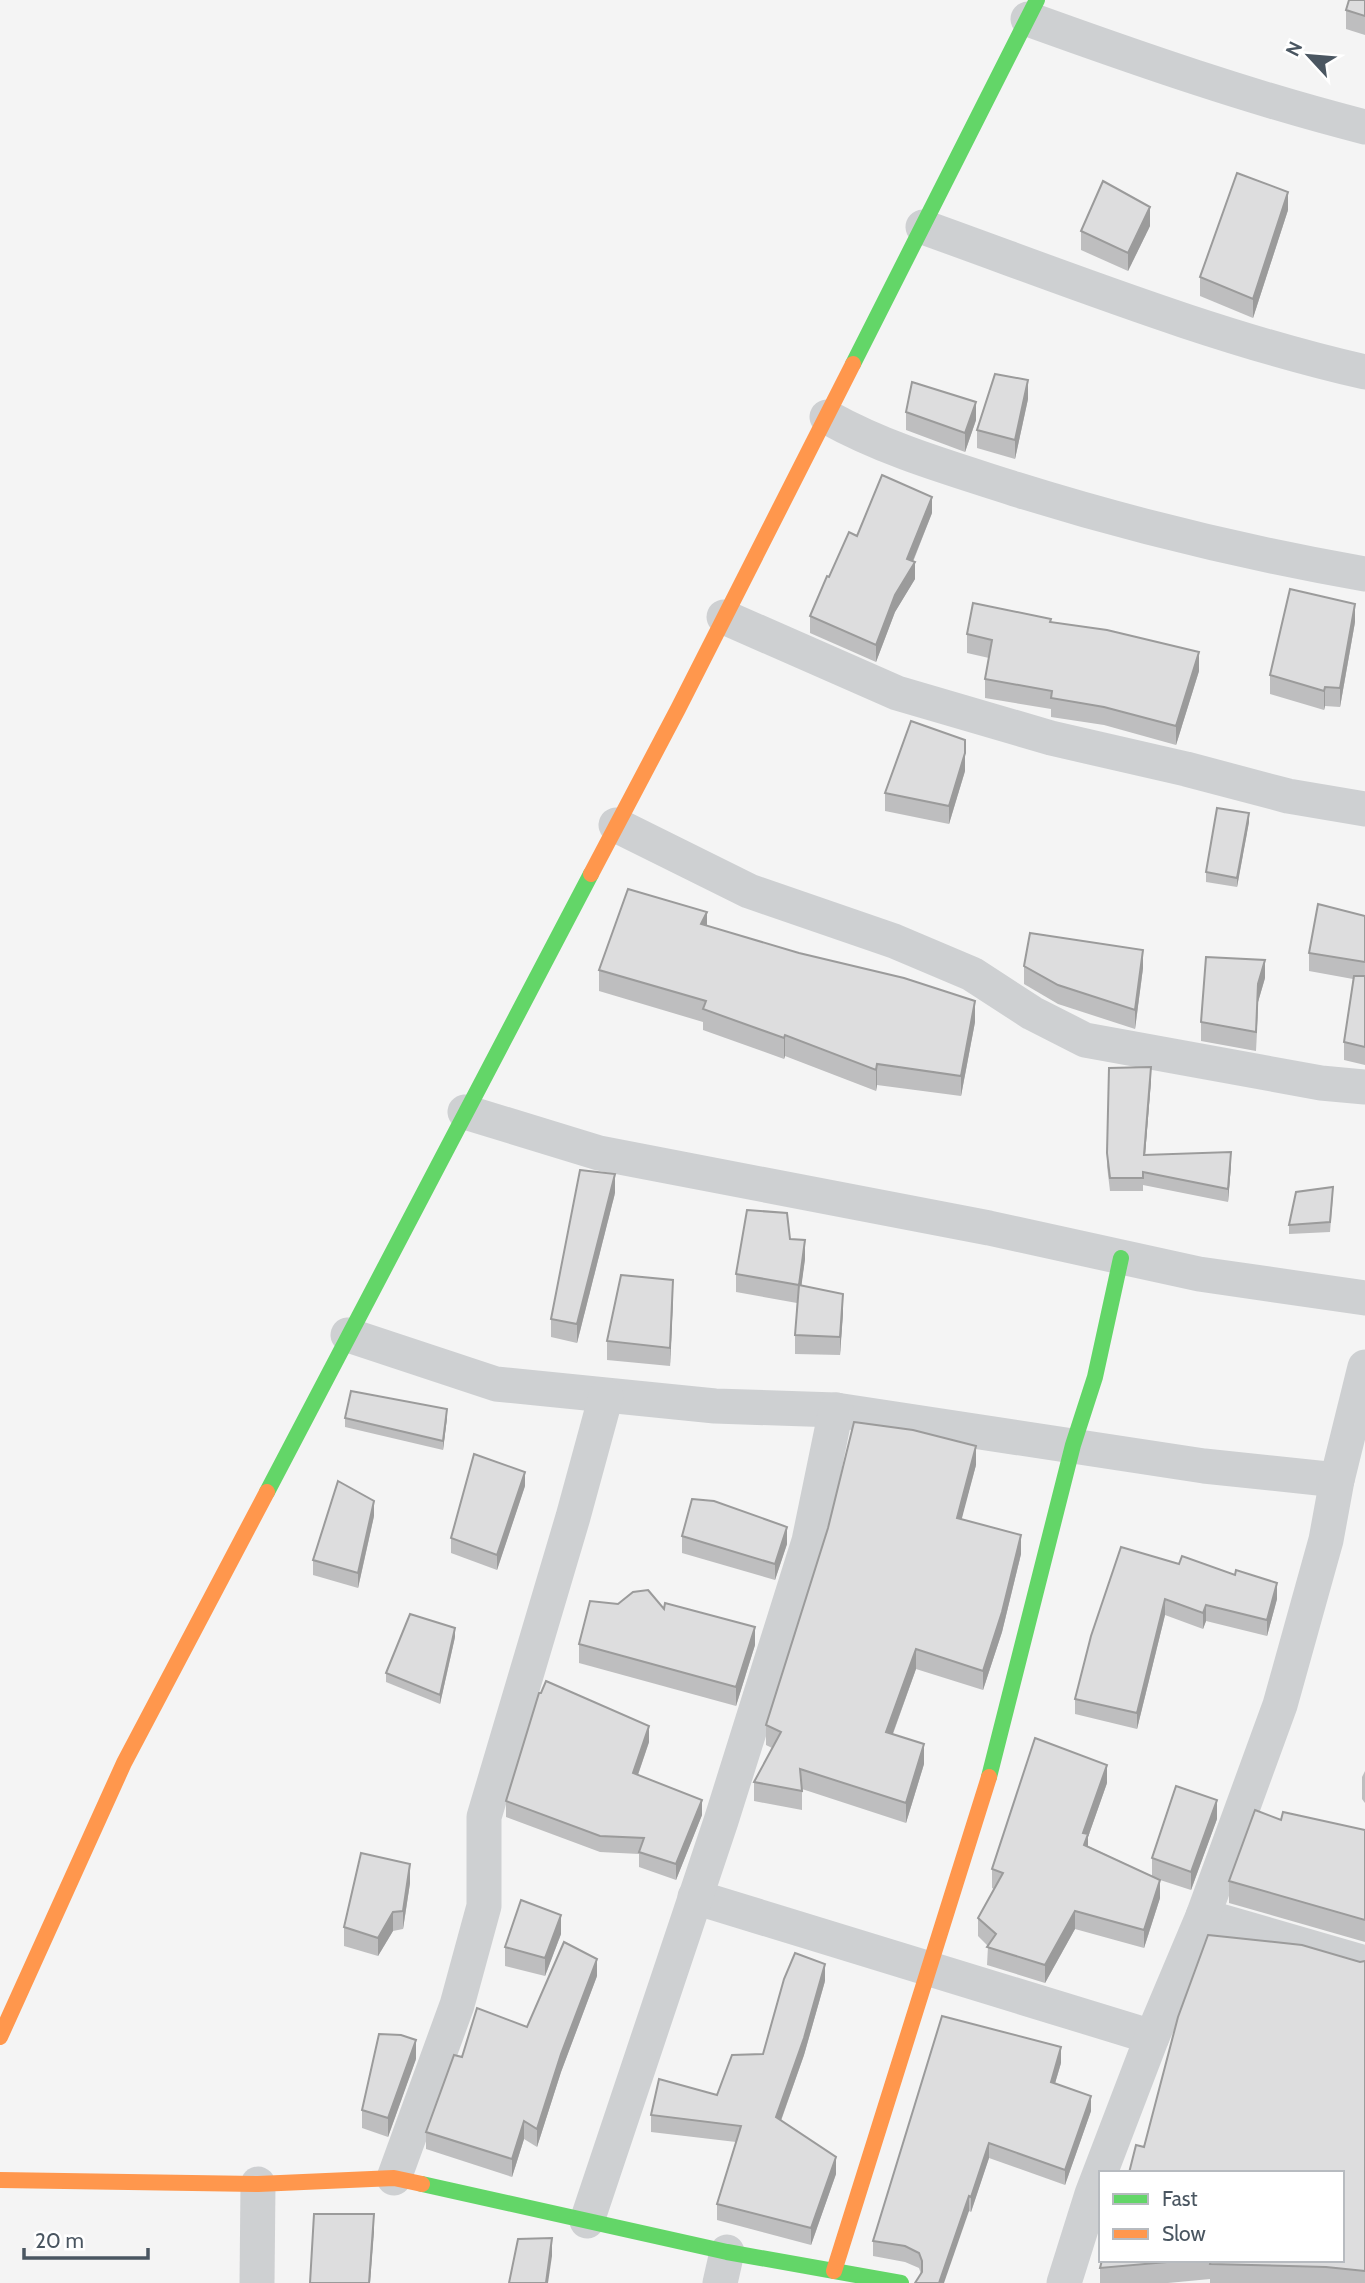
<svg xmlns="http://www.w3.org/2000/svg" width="1365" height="2283" viewBox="0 0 1365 2283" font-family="Cabin,sans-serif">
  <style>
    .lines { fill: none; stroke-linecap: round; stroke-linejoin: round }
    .street { stroke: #ced0d2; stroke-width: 35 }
    .fast { stroke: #63d668; stroke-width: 16 }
    .slow { stroke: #ff974d; stroke-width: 16 }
    .wall { fill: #bebebf }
    .shaded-wall { fill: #9b9b9b }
    .building { fill: #ddddde; stroke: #9b9b9b; stroke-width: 2 }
  </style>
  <rect width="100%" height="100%" fill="#f4f4f4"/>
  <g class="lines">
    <g class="street">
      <path d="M 1028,19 C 1139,59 1251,98 1365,127"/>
      <path d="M 923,227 C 1068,279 1215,338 1365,372"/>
      <path d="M 827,417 C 886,450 950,468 1015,489 C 1130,525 1246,553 1365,574"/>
      <polyline points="724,617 897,693 1051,738 1186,769 1288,796 1365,809"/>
      <polyline points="616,825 749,891 894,941 972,974 1032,1013 1085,1040 1321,1083 1365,1087"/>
      <polyline points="465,1112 599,1153 989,1228 1199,1274 1365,1298"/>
      <polyline points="348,1335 496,1384 715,1406 836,1410 1204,1466 1337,1480"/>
      <polyline points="695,1897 1152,2037"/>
      <polyline points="1203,1916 1365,1963"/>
      <polyline points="394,2178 457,2005 484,1906 484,1817 573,1517 606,1396"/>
      <polyline points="587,2221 721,1821 809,1541 836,1410"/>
      <polyline points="257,2283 258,2184"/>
      <polyline points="720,2283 727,2252"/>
      <polyline points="1064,2283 1092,2194 1152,2037 1203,1916 1280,1705 1326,1540 1337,1480 1365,1367"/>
    </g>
    <g class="fast">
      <polyline points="853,364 1037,0"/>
      <polyline points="267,1492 591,874"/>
      <polyline points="989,1777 1073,1445 1095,1377 1121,1258"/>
      <polyline points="422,2184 727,2252 901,2283"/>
    </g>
    <g class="slow">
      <polyline points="591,874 678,709 853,364"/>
      <polyline points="0,2037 124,1763 267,1492"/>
      <polyline points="0,2180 258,2184 394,2178 422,2184"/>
      <polyline points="834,2271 989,1777"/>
    </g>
  </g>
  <g class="wall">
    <polygon points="1365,0 1365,35 1346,29 1346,10"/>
    <polygon points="1288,210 1253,318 1200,296 1200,277"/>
    <polygon points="1150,226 1128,271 1081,250 1081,231"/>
    <polygon points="1028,399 1015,459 977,448 977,430"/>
    <polygon points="906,412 976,420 965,452 906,430"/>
    <polygon points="932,513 913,562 915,579 895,612 876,662 810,633 810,616 829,577 857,536"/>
    <polygon points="1051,622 1199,671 1176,745 1104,725 1051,717 1051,709 985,698 985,679 989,658 967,653 967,634"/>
    <polygon points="1355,622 1340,707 1325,706 1324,710 1270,694 1270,675"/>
    <polygon points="965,771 949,824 885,811 885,793"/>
    <polygon points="1249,822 1237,887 1206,882 1206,872"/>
    <polygon points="1365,916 1365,1065 1344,1060 1344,1042 1353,979 1309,971 1309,953"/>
    <polygon points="707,926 975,1022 961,1096 877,1085 876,1091 785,1056 784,1059 703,1030 703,1022 599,991 599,970"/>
    <polygon points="1024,966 1143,968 1135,1029 1058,1004 1024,984"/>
    <polygon points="1265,978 1258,1002 1256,1051 1201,1041 1201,1022"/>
    <polygon points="1109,1068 1151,1081 1145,1155 1231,1165 1228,1202 1143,1185 1143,1191 1110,1191 1107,1166"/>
    <polygon points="615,1193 577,1343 551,1337 551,1319"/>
    <polygon points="1333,1196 1330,1232 1289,1234 1289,1225"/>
    <polygon points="790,1239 805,1259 801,1286 843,1313 840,1355 795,1354 795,1335 797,1303 736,1292 736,1274"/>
    <polygon points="673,1299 670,1366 607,1360 607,1341"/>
    <polygon points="345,1418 447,1418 443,1450 345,1427"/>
    <polygon points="976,1465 961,1519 1021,1554 1002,1632 983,1690 916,1669 893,1734 924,1764 906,1823 802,1789 802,1810 754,1801 754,1782 772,1748 766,1745 766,1725"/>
    <polygon points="525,1486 497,1570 451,1553 451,1538"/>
    <polygon points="374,1516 358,1588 313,1575 313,1560"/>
    <polygon points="682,1536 787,1544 775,1580 682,1553"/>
    <polygon points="1179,1564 1277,1599 1267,1636 1206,1621 1203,1629 1165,1615 1137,1729 1075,1714 1075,1699"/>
    <polygon points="664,1609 755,1645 736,1706 579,1663 579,1644"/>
    <polygon points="455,1637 440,1704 386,1682 386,1673"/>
    <polygon points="649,1742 638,1775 702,1815 676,1880 639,1867 639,1854 600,1852 506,1817 506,1801"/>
    <polygon points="1365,1771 1365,1803 1362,1799 1362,1777"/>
    <polygon points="1107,1783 1088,1837 1088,1846 1152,1876 1152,1858 1217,1819 1191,1890 1157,1879 1160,1898 1144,1948 1075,1929 1045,1983 987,1965 988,1946 978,1936 978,1918 994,1889 992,1888 992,1869"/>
    <polygon points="1281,1820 1365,1830 1365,1942 1229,1903 1229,1881"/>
    <polygon points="410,1883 403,1929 393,1931 378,1956 344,1946 344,1927"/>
    <polygon points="561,1934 545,1976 505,1966 505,1947"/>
    <polygon points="1365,1961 1365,2283 1210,2283 1210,2279 1168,2283 1100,2283 1100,2268 1102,2260 1342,2260 1144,2147 1360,1962"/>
    <polygon points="597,1976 561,2072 537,2147 524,2139 512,2177 426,2149 426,2132 462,2057 527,2027"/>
    <polygon points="825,1981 804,2055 781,2121 836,2174 811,2245 717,2220 717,2204 736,2142 651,2132 651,2115 717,2095 763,2054"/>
    <polygon points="416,2059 388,2137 362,2128 362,2110"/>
    <polygon points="1061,2063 1055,2083 1091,2111 1065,2185 989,2158 971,2212 969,2211 921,2274 919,2268 905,2262 873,2256 873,2241"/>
  </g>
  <g class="shaded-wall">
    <polygon points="1288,192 1288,210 1253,318 1253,299"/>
    <polygon points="1150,207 1150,226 1128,271 1128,253"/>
    <polygon points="1028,380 1028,399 1015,459 1015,440"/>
    <polygon points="976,402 976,420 965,452 965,433"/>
    <polygon points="932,497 932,513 908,573 915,562 915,579 895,612 876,662 876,645 907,559"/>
    <polygon points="1355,604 1355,622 1340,707 1340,688"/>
    <polygon points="1199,652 1199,671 1176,745 1176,726"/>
    <polygon points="1325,687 1325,706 1324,710 1324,691"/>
    <polygon points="965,753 965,771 949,824 949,806"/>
    <polygon points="1249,813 1249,822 1237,887 1237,878"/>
    <polygon points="707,912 707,933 701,924"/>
    <polygon points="1143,950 1143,968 1135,1029 1135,1010"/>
    <polygon points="1265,960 1265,978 1258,1002 1256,1051 1258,984"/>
    <polygon points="975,1001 975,1022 961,1096 961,1076"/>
    <polygon points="785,1035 785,1056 784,1059 784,1038"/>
    <polygon points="877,1064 877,1085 876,1091 876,1070"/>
    <polygon points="1151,1067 1151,1081 1144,1168 1144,1155"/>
    <polygon points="1231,1152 1231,1165 1228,1202 1228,1189"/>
    <polygon points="615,1174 615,1193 577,1343 577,1324"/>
    <polygon points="805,1240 805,1259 799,1304 799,1285"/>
    <polygon points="673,1280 673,1299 670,1366 670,1348"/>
    <polygon points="843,1294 843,1313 840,1355 840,1337"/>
    <polygon points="447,1409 447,1418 443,1450 443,1441"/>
    <polygon points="976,1446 976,1465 957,1537 957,1518"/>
    <polygon points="525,1472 525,1486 497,1570 497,1555"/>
    <polygon points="374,1501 374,1516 358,1588 358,1573"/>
    <polygon points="787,1527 787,1544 775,1580 775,1564"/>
    <polygon points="1021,1535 1021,1554 1002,1632 983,1690 983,1671"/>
    <polygon points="1277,1583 1277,1599 1267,1636 1267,1620"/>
    <polygon points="1165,1599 1165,1615 1137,1729 1137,1713"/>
    <polygon points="1206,1605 1206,1621 1203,1629 1203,1613"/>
    <polygon points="755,1627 755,1645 736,1706 736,1687"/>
    <polygon points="455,1628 455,1637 440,1704 440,1695"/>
    <polygon points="916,1649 916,1669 886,1752 886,1732"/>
    <polygon points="649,1726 649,1742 633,1789 633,1773"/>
    <polygon points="924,1744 924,1764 906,1823 906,1803"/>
    <polygon points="1107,1765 1107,1783 1088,1837 1088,1853 1084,1863 1083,1833"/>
    <polygon points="702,1800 702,1815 676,1880 676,1864"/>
    <polygon points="1217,1800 1217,1819 1191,1890 1191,1872"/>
    <polygon points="410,1864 410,1883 403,1929 403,1911"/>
    <polygon points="1160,1880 1160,1898 1144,1948 1144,1930"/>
    <polygon points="1075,1911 1075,1929 1045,1983 1045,1965"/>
    <polygon points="393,1912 393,1931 378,1956 378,1938"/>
    <polygon points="561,1915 561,1934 545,1976 545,1958"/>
    <polygon points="597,1959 597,1976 561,2072 537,2147 537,2129 561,2054"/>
    <polygon points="825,1964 825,1981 804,2055 776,2134 776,2117"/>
    <polygon points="416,2040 416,2059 388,2137 388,2118"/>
    <polygon points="1061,2047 1061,2063 1051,2097 1051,2082"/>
    <polygon points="1091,2096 1091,2111 1065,2185 1065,2170"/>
    <polygon points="524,2121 524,2139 512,2177 512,2159"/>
    <polygon points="989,2143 989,2158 971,2212 971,2197"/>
    <polygon points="836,2157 836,2174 811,2245 811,2228"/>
    <polygon points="969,2196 969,2211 944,2283 939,2283"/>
    <polygon points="374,2214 374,2232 370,2283 369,2283"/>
    <polygon points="552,2238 552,2256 548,2283 546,2283"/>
  </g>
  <g class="building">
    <polygon points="1349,0 1365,0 1365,16 1346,10"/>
    <polygon points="1237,173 1288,192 1253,299 1200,277"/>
    <polygon points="1103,181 1150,207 1128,253 1081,231"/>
    <polygon points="995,374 1028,380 1015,440 977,430"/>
    <polygon points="912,382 976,402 965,433 906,412"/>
    <polygon points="882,475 932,497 907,559 915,562 895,595 876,645 810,616 827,576 829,577 849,532 857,536"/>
    <polygon points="1290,589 1355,604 1340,688 1325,687 1324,691 1270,675"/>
    <polygon points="973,603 1051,619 1050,622 1107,630 1199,652 1176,726 1104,707 1051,698 1052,691 985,679 992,640 967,634"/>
    <polygon points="911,721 965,740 965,753 949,806 885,793"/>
    <polygon points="1217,808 1249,813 1237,878 1206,872"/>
    <polygon points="628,889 707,912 701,924 799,953 904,978 975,1001 961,1076 877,1064 876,1070 785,1035 784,1038 703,1009 706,1001 599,970"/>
    <polygon points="1318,904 1365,916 1365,962 1309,953"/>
    <polygon points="1030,933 1143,950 1135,1010 1058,985 1024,966"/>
    <polygon points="1206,957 1265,960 1258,984 1256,1032 1201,1022"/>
    <polygon points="1354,976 1365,976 1365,1047 1344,1042"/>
    <polygon points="1151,1067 1144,1155 1231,1152 1228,1189 1143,1172 1143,1178 1110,1178 1107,1153 1109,1068"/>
    <polygon points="580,1170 615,1174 577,1324 551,1319"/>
    <polygon points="1333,1187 1330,1222 1289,1225 1296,1192"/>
    <polygon points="747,1210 787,1213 790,1239 805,1240 799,1285 736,1274"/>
    <polygon points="621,1275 673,1280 670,1348 607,1341"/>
    <polygon points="799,1285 843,1294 840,1337 795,1335"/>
    <polygon points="351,1391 447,1409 443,1441 345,1418"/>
    <polygon points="854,1422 913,1430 976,1446 957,1518 1021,1535 1002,1612 983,1671 916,1649 886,1732 924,1744 906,1803 800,1769 802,1791 754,1782 781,1732 766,1725 828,1528"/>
    <polygon points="474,1454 525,1472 497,1555 451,1538"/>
    <polygon points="338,1481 374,1501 358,1573 313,1560"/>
    <polygon points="692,1499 714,1501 787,1527 775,1564 682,1536"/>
    <polygon points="1121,1547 1179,1564 1182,1556 1235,1575 1236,1570 1277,1583 1267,1620 1206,1605 1203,1613 1165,1599 1137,1713 1075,1699 1091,1636"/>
    <polygon points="648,1590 664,1609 665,1603 755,1627 736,1687 579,1644 590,1601 618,1604 633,1592"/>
    <polygon points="410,1614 455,1628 440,1695 386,1673"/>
    <polygon points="546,1681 649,1726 633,1773 702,1800 676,1864 639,1852 644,1838 600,1836 506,1801 539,1693 541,1693"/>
    <polygon points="1035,1738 1107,1765 1083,1833 1088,1834 1084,1845 1160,1880 1144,1930 1075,1911 1045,1965 987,1947 996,1934 978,1918 1003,1873 992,1869"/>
    <polygon points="1176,1786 1217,1800 1191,1872 1152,1858"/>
    <polygon points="1255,1810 1281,1820 1283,1812 1365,1830 1365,1920 1229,1881"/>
    <polygon points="361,1853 410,1864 403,1911 393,1912 378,1938 344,1927"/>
    <polygon points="521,1900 561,1915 545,1958 505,1947"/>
    <polygon points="1208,1935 1302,1945 1360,1962 1365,1961 1365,2271 1326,2267 1210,2264 1211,2260 1342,2260 1342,2173 1129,2173 1136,2145 1144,2147 1178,2017"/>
    <polygon points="564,1942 597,1959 561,2054 537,2129 524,2121 512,2159 426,2132 454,2055 462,2057 477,2008 527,2027"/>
    <polygon points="795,1953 825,1964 804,2038 776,2117 836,2157 811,2228 717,2204 741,2126 651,2115 659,2079 717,2095 732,2055 763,2054 784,1979"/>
    <polygon points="942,2016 1061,2047 1051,2082 1091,2096 1065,2170 989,2143 971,2197 969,2196 939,2283 915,2283 922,2272 922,2261 919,2253 905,2246 873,2241"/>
    <polygon points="379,2034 401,2035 416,2040 388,2118 362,2110"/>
    <polygon points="314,2214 374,2214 369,2283 310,2283"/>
    <polygon points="552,2238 546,2283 509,2283 518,2239"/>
    <polygon points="1102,2260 1190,2260 1100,2268"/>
  </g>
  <rect x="1099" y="2171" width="245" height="91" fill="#ffffff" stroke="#b7bbc0" stroke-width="2"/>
  <rect x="1113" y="2194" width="35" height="10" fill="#63d668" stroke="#b7bbc0" stroke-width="2"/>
  <text x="1162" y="2206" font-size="21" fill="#4a5661">Fast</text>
  <rect x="1113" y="2229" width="35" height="10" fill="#ff974d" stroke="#b7bbc0" stroke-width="2"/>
  <text x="1162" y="2241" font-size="21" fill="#4a5661">Slow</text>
  <g transform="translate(1309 56) rotate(296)" stroke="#ffffff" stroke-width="5" paint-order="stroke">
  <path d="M0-5L12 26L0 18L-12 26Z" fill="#4a5661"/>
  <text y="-10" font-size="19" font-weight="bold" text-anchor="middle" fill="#4a5661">N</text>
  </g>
  <path d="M24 2248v10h124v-10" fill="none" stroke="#4a5661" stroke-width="3.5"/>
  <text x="35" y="2248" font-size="21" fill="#4a5661" stroke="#ffffff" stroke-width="5" paint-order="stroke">20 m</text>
</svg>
